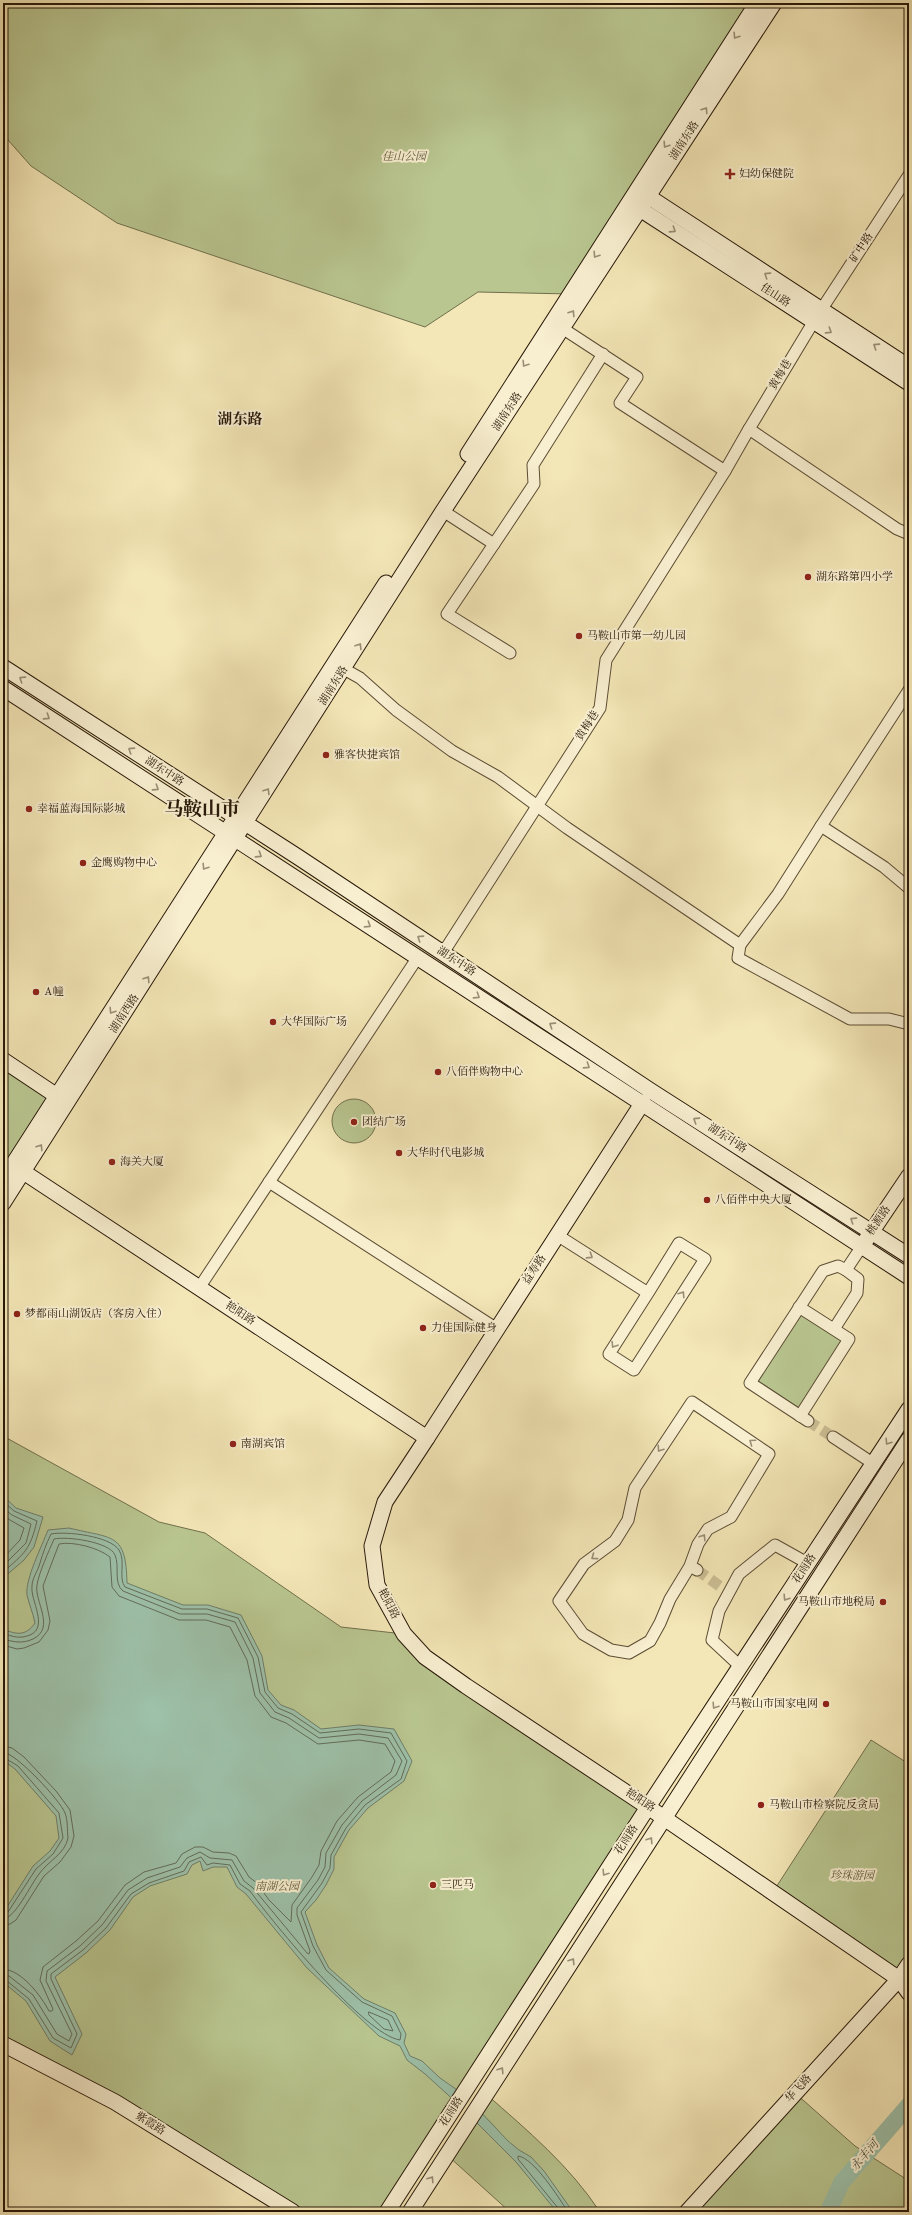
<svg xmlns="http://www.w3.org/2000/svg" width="912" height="2215" viewBox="0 0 912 2215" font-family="'Old Standard TT','Noto Serif SC',serif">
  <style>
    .green { fill: #b9c690; stroke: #706f4c }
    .water { fill: #9dc1a9; stroke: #6e7d69 }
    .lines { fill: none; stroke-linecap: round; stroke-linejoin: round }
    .shore { stroke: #626c59; stroke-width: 1 }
    .river { stroke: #9dc1a9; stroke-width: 17 }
    .street-tunnel { stroke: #cbbe94; stroke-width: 11; stroke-dasharray: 11 5.5; stroke-linecap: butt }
    .street-casing { stroke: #5b4c34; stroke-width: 13 }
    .secondary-casing { stroke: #281809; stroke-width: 17 }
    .street { stroke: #f8efd0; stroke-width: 11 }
    .secondary { stroke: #f8efd0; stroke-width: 15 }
    .oneway { stroke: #9a8e76 }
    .poi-dot { fill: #8f2418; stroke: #f8efd0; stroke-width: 1.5 }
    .labels { text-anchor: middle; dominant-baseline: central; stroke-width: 4; stroke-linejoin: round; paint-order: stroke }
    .street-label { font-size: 11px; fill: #281809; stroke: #f8efd0 }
    .park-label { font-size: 11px; font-style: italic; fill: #5b5538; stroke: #f8efd0 }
    .poi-label { font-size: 11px; fill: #281809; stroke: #f8efd0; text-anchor: start }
    .water-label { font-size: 12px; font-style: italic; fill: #515341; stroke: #f8efd0 }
    .district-label { font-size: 15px; font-weight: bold; fill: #281809; stroke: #f8efd0 }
    .town-label { font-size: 19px; font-weight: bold; fill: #281809; stroke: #f8efd0 }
  </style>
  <rect width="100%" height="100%" fill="#f4e7b7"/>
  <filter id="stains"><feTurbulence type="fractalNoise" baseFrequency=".005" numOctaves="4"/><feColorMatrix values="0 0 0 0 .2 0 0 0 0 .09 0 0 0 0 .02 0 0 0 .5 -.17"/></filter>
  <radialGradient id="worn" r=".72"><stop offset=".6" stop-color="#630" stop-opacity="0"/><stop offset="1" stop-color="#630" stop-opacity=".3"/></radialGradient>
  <g class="green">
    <polygon points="3,3 757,3 570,294 478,292 425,327 117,223 31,166 8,140 3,124"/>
    <polygon points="3,1060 57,1096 3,1180"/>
    <circle cx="354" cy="1121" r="22"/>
    <polygon points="800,1313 844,1340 799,1408 757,1380"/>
    <polygon points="3,1436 159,1522 205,1533 341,1627 404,1634 648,1807 387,2212 293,2212 3,2044"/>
    <polygon points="871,1740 909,1764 909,1964 899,1979 773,1892"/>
    <polygon points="795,2093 855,2146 909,2181 909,2212 686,2212"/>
    <path d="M 486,2094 C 528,2131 569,2165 600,2212 L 510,2212 L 447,2155 Z"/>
  </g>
  <g class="water">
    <polygon points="3,1496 16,1508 43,1517 34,1547 24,1560 3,1578"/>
    <path d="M 69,1528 C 113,1539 126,1532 127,1583 L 183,1605 L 208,1605 L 241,1615 L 262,1656 L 268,1690 L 281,1705 L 294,1710 L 321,1729 L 359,1725 L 394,1729 L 412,1761 L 404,1781 L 368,1808 L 349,1830 L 334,1857 L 334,1869 L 326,1885 L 316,1900 L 305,1912 L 317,1945 L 329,1968 L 364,1999 L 395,2013 L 406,2034 L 404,2043 L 410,2056 L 422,2061 L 440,2078 L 463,2094 L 457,2103 L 425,2074 L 407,2060 L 400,2046 L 379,2036 L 307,1968 L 246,1894 L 237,1887 L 227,1867 L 213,1867 L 203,1871 L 200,1861 L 192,1865 L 187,1874 L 150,1886 L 133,1897 L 110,1930 L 86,1953 L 55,1977 L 82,2034 L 72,2055 L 50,2041 L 26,2001 L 3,1982 L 3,1913 L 33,1866 L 50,1851 L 59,1838 L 56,1816 L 15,1769 L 3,1760 L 3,1629 C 17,1635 26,1636 35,1623 C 33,1613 29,1604 27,1595 C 25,1579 42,1546 48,1530 Z"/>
    <polygon points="477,2108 508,2141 519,2150 531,2157 544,2171 573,2212 557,2212 516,2162 471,2117"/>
  </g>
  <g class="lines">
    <g class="shore">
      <path d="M 3,1501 L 14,1511 L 37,1521 C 30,1550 25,1553 3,1572"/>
      <polyline points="3,1508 12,1515 31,1524 26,1543 3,1566"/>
      <polyline points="3,1516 24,1528 20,1540 3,1558"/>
      <path d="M 3,1633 C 13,1637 20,1639 30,1635 C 49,1627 30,1600 32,1586 C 32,1578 38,1571 40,1563 C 43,1553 46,1544 51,1534 C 66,1531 110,1536 119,1550 C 126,1561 118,1578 125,1587 L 182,1609 L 207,1609 L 238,1618 L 258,1657 L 265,1692 L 278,1708 L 292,1714 L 320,1733 L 359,1729 L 391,1733 L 407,1761 L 401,1779 L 365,1805 L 346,1828 L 331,1855 L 330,1868 L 322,1883 L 301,1912 L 313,1946 L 326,1970 L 362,2002 L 392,2016 L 401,2034 L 400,2040 C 365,2035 273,1923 250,1891 L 240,1884 L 230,1865 L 213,1863 L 207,1865 L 201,1857 L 189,1862 L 184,1871 L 149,1883 L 131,1894 L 106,1928 L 83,1950 L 51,1974 L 51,1979 L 77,2034 L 71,2048 L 53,2038 L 29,1999 L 7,1981 L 3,1980"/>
      <path d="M 3,1639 C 14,1642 22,1644 33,1639 C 56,1628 34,1601 37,1585 C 39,1572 49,1551 54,1539 C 67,1536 110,1542 115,1555 C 120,1566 113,1583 123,1591 L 180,1614 L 207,1614 L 235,1622 L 253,1658 L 260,1693 L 275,1712 L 289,1718 L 319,1738 L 359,1734 L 388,1738 L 402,1761 L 396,1775 L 362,1801 L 342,1825 L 326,1853 L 325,1867 L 318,1880 L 297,1908 L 297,1915 L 310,1951 L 309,1954 L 307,1953 L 253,1888 L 244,1881 L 232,1860 L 210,1858 L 200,1852 L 187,1858 L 180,1867 L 147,1878 L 128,1890 L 102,1925 L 80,1946 L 47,1971 L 46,1981 L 72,2034 L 69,2041 L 57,2034 L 33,1995 L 9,1976 L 3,1975"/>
      <path d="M 3,1645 L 17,1649 L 24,1648 L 39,1642 L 48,1630 L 50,1621 L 43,1586 L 59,1544 C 73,1541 99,1548 110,1557 L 112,1587 L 119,1596 L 179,1620 L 206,1620 L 230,1627 L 247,1660 L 255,1696 L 271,1717 L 286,1723 L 318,1744 L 359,1740 L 385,1744 L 395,1761 L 391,1772 L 358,1797 L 337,1821 L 321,1851 L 319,1865 L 312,1877 L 292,1905 L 291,1922 L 269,1900 L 257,1883 L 249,1877 L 236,1856 L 229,1853 L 213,1852 L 203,1847 L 195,1847 L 182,1854 L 176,1863 L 144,1872 L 125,1885 L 98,1921 L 76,1941 L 43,1967 L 40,1980 L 53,2009 L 52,2011 L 49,2011 C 41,1996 22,1970 3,1969"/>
      <polyline points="3,1746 12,1748 24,1757 56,1791 70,1810 74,1836 71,1847 60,1862 44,1876 16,1920 10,1924 3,1925"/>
      <path d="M 3,1752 C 16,1753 60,1800 65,1813 C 68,1820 67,1830 68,1838 C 65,1854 48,1861 39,1874 C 31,1884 15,1919 3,1919"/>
      <polyline points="3,1757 18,1766 59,1813 63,1838 53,1854 36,1869 8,1912 3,1914"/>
      <polygon points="369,2012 388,2020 393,2031 384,2029 369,2015"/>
      <path d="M 559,2212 L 558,2208 L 518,2159 L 518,2156 C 534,2158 559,2198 568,2212"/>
    </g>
    <polyline class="river" points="828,2212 842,2182 909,2105"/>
    <g class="street-tunnel">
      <polyline points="808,1421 833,1437"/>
      <polyline points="697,1570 721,1587"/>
    </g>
    <g class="street-casing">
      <g id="street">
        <polyline points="562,328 637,377 620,403 725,471 749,429 897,529 909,534"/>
        <polyline points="749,429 814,321 909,175"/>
        <polyline points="443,511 494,544 534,484 533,465 603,354"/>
        <polyline points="494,544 447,614 510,653"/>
        <polyline points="344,669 360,678 396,710 452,751 498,777 567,828 740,945 778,894 821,826 884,867 909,888"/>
        <polyline points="821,826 909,690"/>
        <polyline points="740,945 738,958 850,1019 889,1019 909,1024"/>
        <polyline points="443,953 600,708 606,660 725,471"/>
        <polyline points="269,1182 497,1329"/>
        <polyline points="557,1235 648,1293 609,1354 634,1370 705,1259 679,1243 648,1293"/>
        <polyline points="199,1288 418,957"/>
        <polyline points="799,1307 849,1339 800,1416"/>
        <polyline points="834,1329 857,1293 858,1279 846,1270"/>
        <polyline points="808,1421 750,1383 823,1271 838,1266 846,1270 862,1246"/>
        <polyline points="833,1437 874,1464"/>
        <polyline points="690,1566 670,1599 660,1623 650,1641 629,1653 611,1650 583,1634 559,1601 584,1564 615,1541 628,1520 635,1488 692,1402 769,1454 731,1517 708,1529 698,1544 690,1566 697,1570"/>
        <polyline points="741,1667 712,1640 719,1611 739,1574 775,1545 809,1564"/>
      </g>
    </g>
    <g class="secondary-casing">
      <g id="secondary">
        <polyline points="649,197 909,367"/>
        <polyline points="640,209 909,383"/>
        <polyline points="468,454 757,3"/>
        <polyline points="3,667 298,857 651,1091 909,1256"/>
        <polyline points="3,688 909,1277"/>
        <polyline points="3,1060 57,1096"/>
        <polyline points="16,1167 427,1438 385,1502 372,1546 377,1585 404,1634 425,1657 466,1686 648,1807 899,1979 909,1993"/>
        <polyline points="3,1180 386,583"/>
        <polyline points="3,1203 443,511 774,3"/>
        <polyline points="866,1240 909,1176"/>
        <polyline points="427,1438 643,1102"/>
        <polyline points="3,2044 115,2102 293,2212"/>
        <polyline points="387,2212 648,1807 909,1409"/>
        <polyline points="410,2212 909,1439"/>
        <polyline points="687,2212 899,1979 909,1964"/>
      </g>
    </g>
    <use href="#street" class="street"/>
    <use href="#secondary" class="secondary"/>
  </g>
  <defs><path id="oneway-chevron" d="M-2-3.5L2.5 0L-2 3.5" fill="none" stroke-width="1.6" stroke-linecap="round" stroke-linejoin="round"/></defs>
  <g class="oneway">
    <use href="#oneway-chevron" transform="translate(736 36) rotate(123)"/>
    <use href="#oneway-chevron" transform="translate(705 110) rotate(-57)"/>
    <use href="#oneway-chevron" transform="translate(666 145) rotate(123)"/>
    <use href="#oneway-chevron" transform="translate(673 230) rotate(33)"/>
    <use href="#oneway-chevron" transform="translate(596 255) rotate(123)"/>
    <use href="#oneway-chevron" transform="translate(767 275) rotate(-147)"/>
    <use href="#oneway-chevron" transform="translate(572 313) rotate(-57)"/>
    <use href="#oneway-chevron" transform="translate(829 331) rotate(33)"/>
    <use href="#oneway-chevron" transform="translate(876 346) rotate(-147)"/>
    <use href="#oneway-chevron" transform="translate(525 364) rotate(123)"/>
    <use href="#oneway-chevron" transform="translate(359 646) rotate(-58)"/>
    <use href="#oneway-chevron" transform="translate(22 679) rotate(-147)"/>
    <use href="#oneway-chevron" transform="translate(47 717) rotate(33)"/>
    <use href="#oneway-chevron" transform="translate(131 750) rotate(-147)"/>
    <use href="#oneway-chevron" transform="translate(156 788) rotate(33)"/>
    <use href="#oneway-chevron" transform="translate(267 791) rotate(-58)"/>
    <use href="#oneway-chevron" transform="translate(259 855) rotate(33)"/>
    <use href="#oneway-chevron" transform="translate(205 867) rotate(123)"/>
    <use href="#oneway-chevron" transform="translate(368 925) rotate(33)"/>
    <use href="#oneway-chevron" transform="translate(420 938) rotate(-147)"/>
    <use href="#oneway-chevron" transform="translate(147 979) rotate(-57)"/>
    <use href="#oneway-chevron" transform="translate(477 996) rotate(33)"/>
    <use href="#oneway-chevron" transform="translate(112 1011) rotate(123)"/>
    <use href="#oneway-chevron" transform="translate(552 1025) rotate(-147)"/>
    <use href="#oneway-chevron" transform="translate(587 1066) rotate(33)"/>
    <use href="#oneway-chevron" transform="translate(696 1120) rotate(-147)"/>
    <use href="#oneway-chevron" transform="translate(40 1147) rotate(-57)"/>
    <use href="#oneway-chevron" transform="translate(853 1220) rotate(-147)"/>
    <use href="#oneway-chevron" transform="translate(590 1256) rotate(33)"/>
    <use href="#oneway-chevron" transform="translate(682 1294) rotate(-57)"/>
    <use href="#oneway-chevron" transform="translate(614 1345) rotate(122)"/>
    <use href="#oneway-chevron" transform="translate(752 1442) rotate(-145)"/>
    <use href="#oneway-chevron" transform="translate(888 1442) rotate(123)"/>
    <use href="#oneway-chevron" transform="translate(660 1449) rotate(124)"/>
    <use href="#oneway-chevron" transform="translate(703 1537) rotate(-57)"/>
    <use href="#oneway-chevron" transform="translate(594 1557) rotate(144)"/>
    <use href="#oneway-chevron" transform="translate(786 1598) rotate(123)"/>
    <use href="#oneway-chevron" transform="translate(715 1706) rotate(123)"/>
    <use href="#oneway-chevron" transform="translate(650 1840) rotate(-57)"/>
    <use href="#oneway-chevron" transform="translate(605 1873) rotate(123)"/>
    <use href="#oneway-chevron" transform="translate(572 1961) rotate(-57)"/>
    <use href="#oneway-chevron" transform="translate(501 2070) rotate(-57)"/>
    <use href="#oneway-chevron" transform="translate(431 2179) rotate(-57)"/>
  </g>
  <g class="poi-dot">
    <path d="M728 168h4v4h4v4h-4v4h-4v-4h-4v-4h4z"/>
    <circle cx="808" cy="577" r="4"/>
    <circle cx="579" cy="636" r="4"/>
    <circle cx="326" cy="755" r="4"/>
    <circle cx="29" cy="809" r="4"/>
    <circle cx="83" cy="863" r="4"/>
    <circle cx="36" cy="992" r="4"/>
    <circle cx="273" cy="1022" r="4"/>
    <circle cx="438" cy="1072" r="4"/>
    <circle cx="354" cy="1122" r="4"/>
    <circle cx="399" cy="1153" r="4"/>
    <circle cx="112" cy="1162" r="4"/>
    <circle cx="707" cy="1200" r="4"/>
    <circle cx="17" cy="1314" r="4"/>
    <circle cx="423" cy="1328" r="4"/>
    <circle cx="233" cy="1444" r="4"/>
    <circle cx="883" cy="1602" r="4"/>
    <circle cx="826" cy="1704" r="4"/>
    <circle cx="761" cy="1805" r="4"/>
    <circle cx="433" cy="1885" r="4"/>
  </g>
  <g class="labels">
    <g class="street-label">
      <text transform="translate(685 141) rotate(-57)">湖南东路</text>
      <text transform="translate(862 248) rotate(-57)">矿中路</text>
      <text transform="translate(775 296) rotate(33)">佳山路</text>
      <text transform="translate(781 375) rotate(-59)">黄梅巷</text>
      <text transform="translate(508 412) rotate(-57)">湖南东路</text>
      <text transform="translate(334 686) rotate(-58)">湖南东路</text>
      <text transform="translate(588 726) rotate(-57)">黄梅巷</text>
      <text transform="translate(164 772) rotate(33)">湖东中路</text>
      <text transform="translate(456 962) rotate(33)">湖东中路</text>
      <text transform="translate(125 1014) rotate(-57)">湖南西路</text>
      <text transform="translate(727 1139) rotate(33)">湖东中路</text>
      <text transform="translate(879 1221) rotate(-56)">桃源路</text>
      <text transform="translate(535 1270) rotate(-57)">益寿路</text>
      <text transform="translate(240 1314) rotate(33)">艳阳路</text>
      <text transform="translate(805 1569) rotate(-57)">花雨路</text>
      <text transform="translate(388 1604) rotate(63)">艳阳路</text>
      <text transform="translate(640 1801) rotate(33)">艳阳路</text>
      <text transform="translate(627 1840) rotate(-57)">花雨路</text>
      <text transform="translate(799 2089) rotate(-48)">华飞路</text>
      <text transform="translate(452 2112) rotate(-57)">花雨路</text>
      <text transform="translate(150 2124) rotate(32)">紫霞路</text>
    </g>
    <g class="park-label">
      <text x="404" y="157">佳山公园</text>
      <text x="852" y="1876">珍珠游园</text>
      <text x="277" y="1887">南湖公园</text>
    </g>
    <g class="poi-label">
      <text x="739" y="174">妇幼保健院</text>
      <text x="816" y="577">湖东路第四小学</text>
      <text x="587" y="636">马鞍山市第一幼儿园</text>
      <text x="334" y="755">雅客快捷宾馆</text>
      <text x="37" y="809">幸福蓝海国际影城</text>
      <text x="91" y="863">金鹰购物中心</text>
      <text x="44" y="992">A幢</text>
      <text x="281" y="1022">大华国际广场</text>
      <text x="446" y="1072">八佰伴购物中心</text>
      <text x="362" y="1122">团结广场</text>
      <text x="407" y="1153">大华时代电影城</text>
      <text x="120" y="1162">海关大厦</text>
      <text x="715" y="1200">八佰伴中央大厦</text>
      <text x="25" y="1314">梦都雨山湖饭店（客房入住）</text>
      <text x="431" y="1328">力佳国际健身</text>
      <text x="241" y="1444">南湖宾馆</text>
      <text x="875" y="1602" text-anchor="end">马鞍山市地税局</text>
      <text x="818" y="1704" text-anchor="end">马鞍山市国家电网</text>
      <text x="769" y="1805">马鞍山市检察院反贪局</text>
      <text x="441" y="1885">三匹马</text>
    </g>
    <g class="water-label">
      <text transform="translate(865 2156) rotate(-49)">永丰河</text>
    </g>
    <g class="district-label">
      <text x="240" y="420">湖东路</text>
    </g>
    <g class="town-label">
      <text x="202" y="810">马鞍山市</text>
    </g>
  </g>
  <rect width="912" height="2215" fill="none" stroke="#f4e7b7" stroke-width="16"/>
  <rect x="4" y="4" width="904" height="2207" fill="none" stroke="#281809" stroke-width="2"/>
  <rect x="8" y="8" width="896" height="2199" fill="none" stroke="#281809"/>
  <rect width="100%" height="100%" filter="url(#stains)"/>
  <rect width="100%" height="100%" fill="url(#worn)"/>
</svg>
